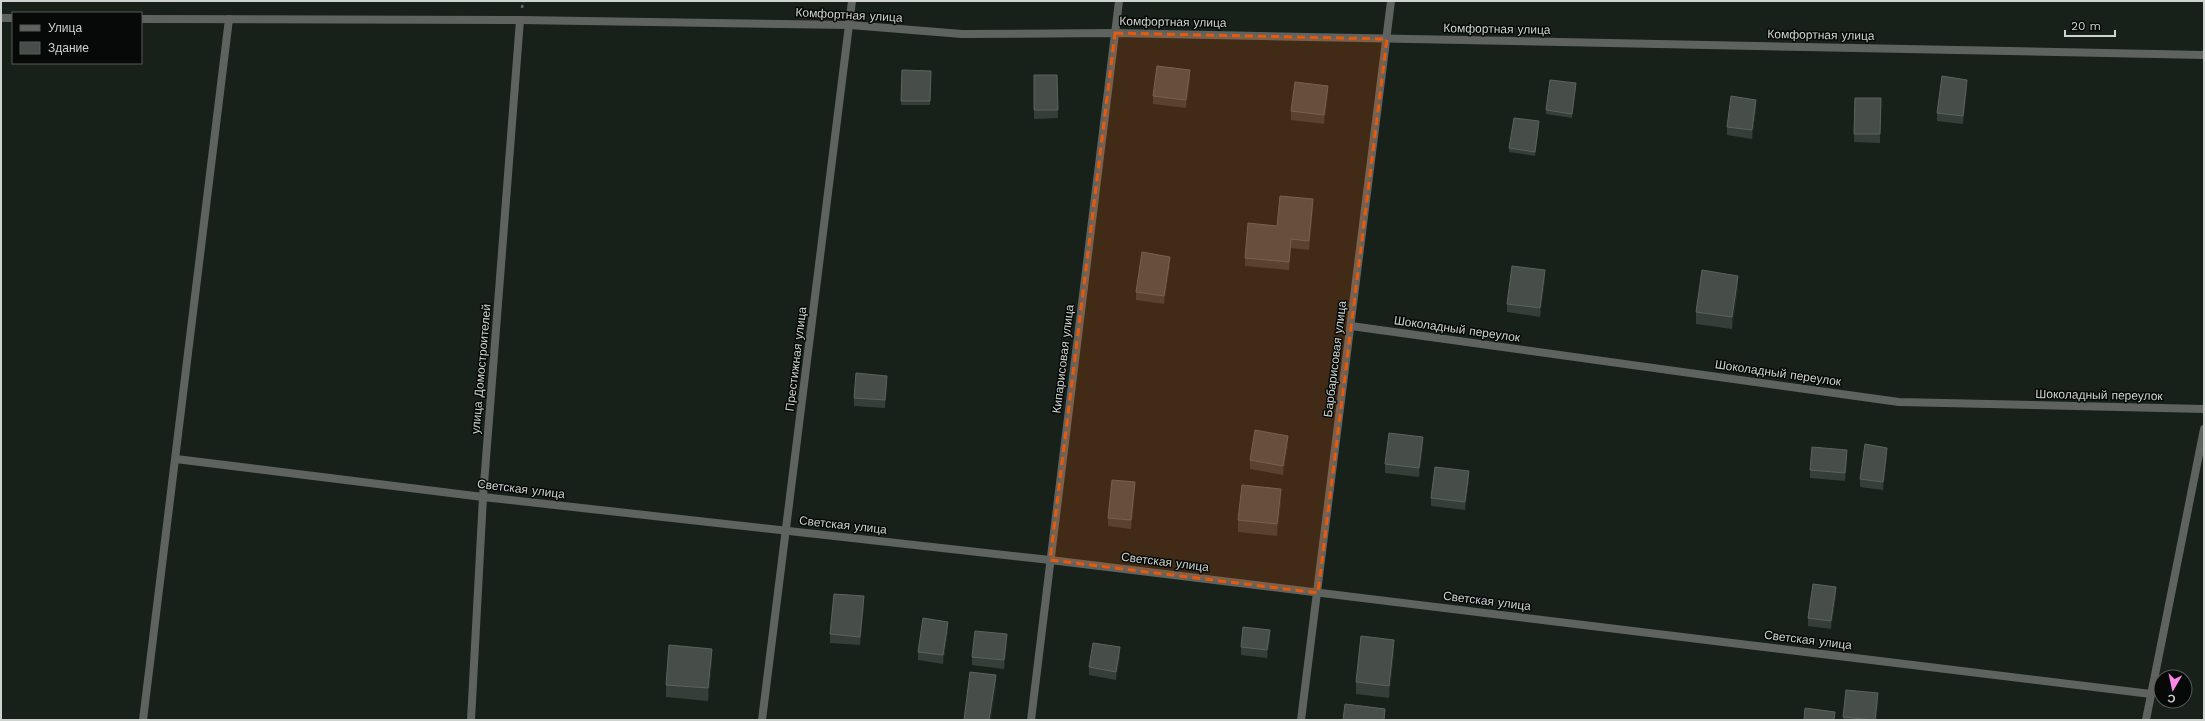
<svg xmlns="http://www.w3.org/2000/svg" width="2205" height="721" viewBox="0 0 2205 721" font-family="'Work Sans',sans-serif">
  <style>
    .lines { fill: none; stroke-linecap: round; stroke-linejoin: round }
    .path { stroke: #656c67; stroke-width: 2.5; stroke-dasharray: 3 3; stroke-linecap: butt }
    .street { stroke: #5f6360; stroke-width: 8 }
    .wall { fill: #363e39 }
    .shaded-wall { fill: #232b26 }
    .building { fill: #474e49; stroke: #5c635e }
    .marked { fill: #e8590c; fill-opacity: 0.2; stroke: #e8590c; stroke-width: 3; stroke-dasharray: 8 5; stroke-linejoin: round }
    .labels { text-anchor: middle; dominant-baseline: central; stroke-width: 3; stroke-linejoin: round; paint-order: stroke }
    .street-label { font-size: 12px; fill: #ced3cf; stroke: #060907 }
  </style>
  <rect width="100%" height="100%" fill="#18201a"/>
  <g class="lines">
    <polyline class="path" points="522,8 523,1"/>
    <g class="street">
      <polyline points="1,18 13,18"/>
      <polyline points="141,19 520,20 850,25 962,34 1115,33 2204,55"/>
      <polyline points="1351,326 1899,402 2204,409"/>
      <polyline points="176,459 483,497 1050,560 2151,694"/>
      <polyline points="143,720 229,19"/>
      <polyline points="471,720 483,497 520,20"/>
      <polyline points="762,720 852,1"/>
      <polyline points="1031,720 1119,1"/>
      <polyline points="1301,720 1391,1"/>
      <polyline points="2146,720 2204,429"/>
    </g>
  </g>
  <g class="wall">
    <polygon points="902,70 931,71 930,105 901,105"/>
    <polygon points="1034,75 1057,75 1058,118 1034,119"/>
    <polygon points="1190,78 1186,108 1153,104 1153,96"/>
    <polygon points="1576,87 1572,118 1546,114 1546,110"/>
    <polygon points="1967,88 1963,124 1937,121 1937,113"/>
    <polygon points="1328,94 1324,124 1291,120 1291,111"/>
    <polygon points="1855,98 1881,98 1880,143 1854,142"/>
    <polygon points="1756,108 1752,139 1727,135 1727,127"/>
    <polygon points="1539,125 1535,156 1509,152 1509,148"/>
    <polygon points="1313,207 1309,250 1291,248 1289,270 1245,266 1245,258 1277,226"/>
    <polygon points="1170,265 1164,304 1136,300 1136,292"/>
    <polygon points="1545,279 1540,317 1507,312 1507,304"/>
    <polygon points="1738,288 1732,329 1696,324 1696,312"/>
    <polygon points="887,384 885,408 854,406 854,398"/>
    <polygon points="1288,445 1283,475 1250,469 1250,460"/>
    <polygon points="1423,445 1419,477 1385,473 1385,464"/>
    <polygon points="1887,456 1883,490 1860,487 1860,479"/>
    <polygon points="1847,459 1845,481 1810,478 1810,470"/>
    <polygon points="1469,479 1465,510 1431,506 1431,498"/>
    <polygon points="1135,490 1131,529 1108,526 1108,518"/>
    <polygon points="1281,502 1277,536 1238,532 1238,520"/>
    <polygon points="1836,595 1831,629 1808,626 1808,618"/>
    <polygon points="864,605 860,645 830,643 830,634"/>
    <polygon points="948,630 943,664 918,660 918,652"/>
    <polygon points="1270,639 1267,658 1241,655 1241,647"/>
    <polygon points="1007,642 1004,669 972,665 972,657"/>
    <polygon points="1394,652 1389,698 1356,694 1356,682"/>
    <polygon points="1120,656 1116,680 1089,675 1089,667"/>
    <polygon points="712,661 708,701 666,697 666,685"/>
    <polygon points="1878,701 1876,720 1843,720 1843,717"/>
  </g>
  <g class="shaded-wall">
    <polygon points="1190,70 1190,78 1186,108 1186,100"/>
    <polygon points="1967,80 1967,88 1963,124 1963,116"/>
    <polygon points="1576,83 1576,87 1572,118 1572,114"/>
    <polygon points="1328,86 1328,94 1324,124 1324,115"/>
    <polygon points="1756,100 1756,108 1752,139 1752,130"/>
    <polygon points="1539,121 1539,125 1535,156 1535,152"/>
    <polygon points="1313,199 1313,207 1309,250 1309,241"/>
    <polygon points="1291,239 1291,248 1289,270 1289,262"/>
    <polygon points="1170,257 1170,265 1164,304 1164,296"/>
    <polygon points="1545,270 1545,279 1540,317 1540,308"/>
    <polygon points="1738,276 1738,288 1732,329 1732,317"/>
    <polygon points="887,376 887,384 885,408 885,400"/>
    <polygon points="1288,436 1288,445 1283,475 1283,466"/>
    <polygon points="1423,437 1423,445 1419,477 1419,468"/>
    <polygon points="1887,448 1887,456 1883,490 1883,482"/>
    <polygon points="1847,450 1847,459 1845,481 1845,473"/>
    <polygon points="1469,471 1469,479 1465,510 1465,502"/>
    <polygon points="1135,482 1135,490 1131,529 1131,520"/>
    <polygon points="1281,489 1281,502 1277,536 1277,524"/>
    <polygon points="1836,587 1836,595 1831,629 1831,621"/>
    <polygon points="864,596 864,605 860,645 860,637"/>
    <polygon points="948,622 948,630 943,664 943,655"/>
    <polygon points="1270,630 1270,639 1267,658 1267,650"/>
    <polygon points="1007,634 1007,642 1004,669 1004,660"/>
    <polygon points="1394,640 1394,652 1389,698 1389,686"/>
    <polygon points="1120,647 1120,656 1116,680 1116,672"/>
    <polygon points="712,649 712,661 708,701 708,688"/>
    <polygon points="996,675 996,688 991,720 989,720"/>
    <polygon points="1878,693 1878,701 1876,720 1875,720"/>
  </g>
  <g class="building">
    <polygon points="1157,66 1190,70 1186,100 1153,96"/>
    <polygon points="902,70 931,71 930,101 901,101"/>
    <polygon points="1034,75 1057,75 1058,110 1034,110"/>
    <polygon points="1942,76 1967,80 1963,116 1937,113"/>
    <polygon points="1550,80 1576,83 1572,114 1546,110"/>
    <polygon points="1295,82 1328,86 1324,115 1291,111"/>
    <polygon points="1731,96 1756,100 1752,130 1727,127"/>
    <polygon points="1855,98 1881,98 1880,134 1854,134"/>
    <polygon points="1514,118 1539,121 1535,152 1509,148"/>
    <polygon points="1280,196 1313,199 1309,241 1291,239 1289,262 1245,258 1248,223 1277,226"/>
    <polygon points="1142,252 1170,257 1164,296 1136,292"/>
    <polygon points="1512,266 1545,270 1540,308 1507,304"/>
    <polygon points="1702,270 1738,276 1732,317 1696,312"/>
    <polygon points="856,373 887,376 885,400 854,398"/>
    <polygon points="1255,430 1288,436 1283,466 1250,460"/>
    <polygon points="1389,433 1423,437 1419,468 1385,464"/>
    <polygon points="1865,444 1887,448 1883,482 1860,479"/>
    <polygon points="1812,447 1847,450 1845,473 1810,470"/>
    <polygon points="1435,467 1469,471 1465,502 1431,498"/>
    <polygon points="1112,480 1135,482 1131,520 1108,518"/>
    <polygon points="1242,485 1281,489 1277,524 1238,520"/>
    <polygon points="1813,584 1836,587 1831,621 1808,618"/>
    <polygon points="834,594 864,596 860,637 830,634"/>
    <polygon points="923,618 948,622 943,655 918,652"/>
    <polygon points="1243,627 1270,630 1267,650 1241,647"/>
    <polygon points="975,631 1007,634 1004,660 972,657"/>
    <polygon points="1361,636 1394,640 1389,686 1356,682"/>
    <polygon points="1093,643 1120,647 1116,672 1089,667"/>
    <polygon points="669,645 712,649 708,688 666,685"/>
    <polygon points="970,672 996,675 989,720 964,720"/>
    <polygon points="1846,690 1878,693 1875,720 1843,717"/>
    <polygon points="1345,704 1385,709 1384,720 1343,720"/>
    <polygon points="1805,708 1835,712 1834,720 1804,720"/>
  </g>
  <path class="marked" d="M 1115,33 L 1387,39 L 1318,593 L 1050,560 Z"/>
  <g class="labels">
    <g class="street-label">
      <text transform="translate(849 15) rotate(3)">Комфортная улица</text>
      <text transform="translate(1173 22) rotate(1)">Комфортная улица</text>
      <text transform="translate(1497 29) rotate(1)">Комфортная улица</text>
      <text transform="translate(1821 35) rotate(1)">Комфортная улица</text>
      <text transform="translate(1457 329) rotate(8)">Шоколадный переулок</text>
      <text transform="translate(796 359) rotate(-83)">Престижная улица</text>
      <text transform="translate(1063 359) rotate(-83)">Кипарисовая улица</text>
      <text transform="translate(1335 359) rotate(-83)">Барбарисовая улица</text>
      <text transform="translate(481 369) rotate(-85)">улица Домостроителей</text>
      <text transform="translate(1778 373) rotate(8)">Шоколадный переулок</text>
      <text transform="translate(2099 395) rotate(1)">Шоколадный переулок</text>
      <text transform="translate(521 489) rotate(7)">Светская улица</text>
      <text transform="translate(843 525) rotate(6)">Светская улица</text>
      <text transform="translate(1165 562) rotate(7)">Светская улица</text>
      <text transform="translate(1487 601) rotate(7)">Светская улица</text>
      <text transform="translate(1808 640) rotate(7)">Светская улица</text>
    </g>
  </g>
  <rect width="2205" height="721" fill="none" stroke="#ced3cf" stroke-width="4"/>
  <rect x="12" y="12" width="130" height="52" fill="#060907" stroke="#565a57"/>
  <rect x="20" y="25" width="20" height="6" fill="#5f6360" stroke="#565a57"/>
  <text x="48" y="32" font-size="12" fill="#ced3cf">Улица</text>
  <rect x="20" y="42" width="20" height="12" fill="#474e49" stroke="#565a57"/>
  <text x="48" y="52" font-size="12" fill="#ced3cf">Здание</text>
  <g transform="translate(2173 689) rotate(189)"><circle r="19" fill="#060907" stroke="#565a57"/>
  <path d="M0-3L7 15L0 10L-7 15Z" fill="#fa87e6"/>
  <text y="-6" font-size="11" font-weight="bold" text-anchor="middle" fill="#ced3cf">С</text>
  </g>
  <path d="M2065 30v6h50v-6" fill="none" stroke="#ced3cf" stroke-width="2"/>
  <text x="2071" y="30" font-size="12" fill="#ced3cf" stroke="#060907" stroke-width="3" paint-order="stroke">20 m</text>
</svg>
